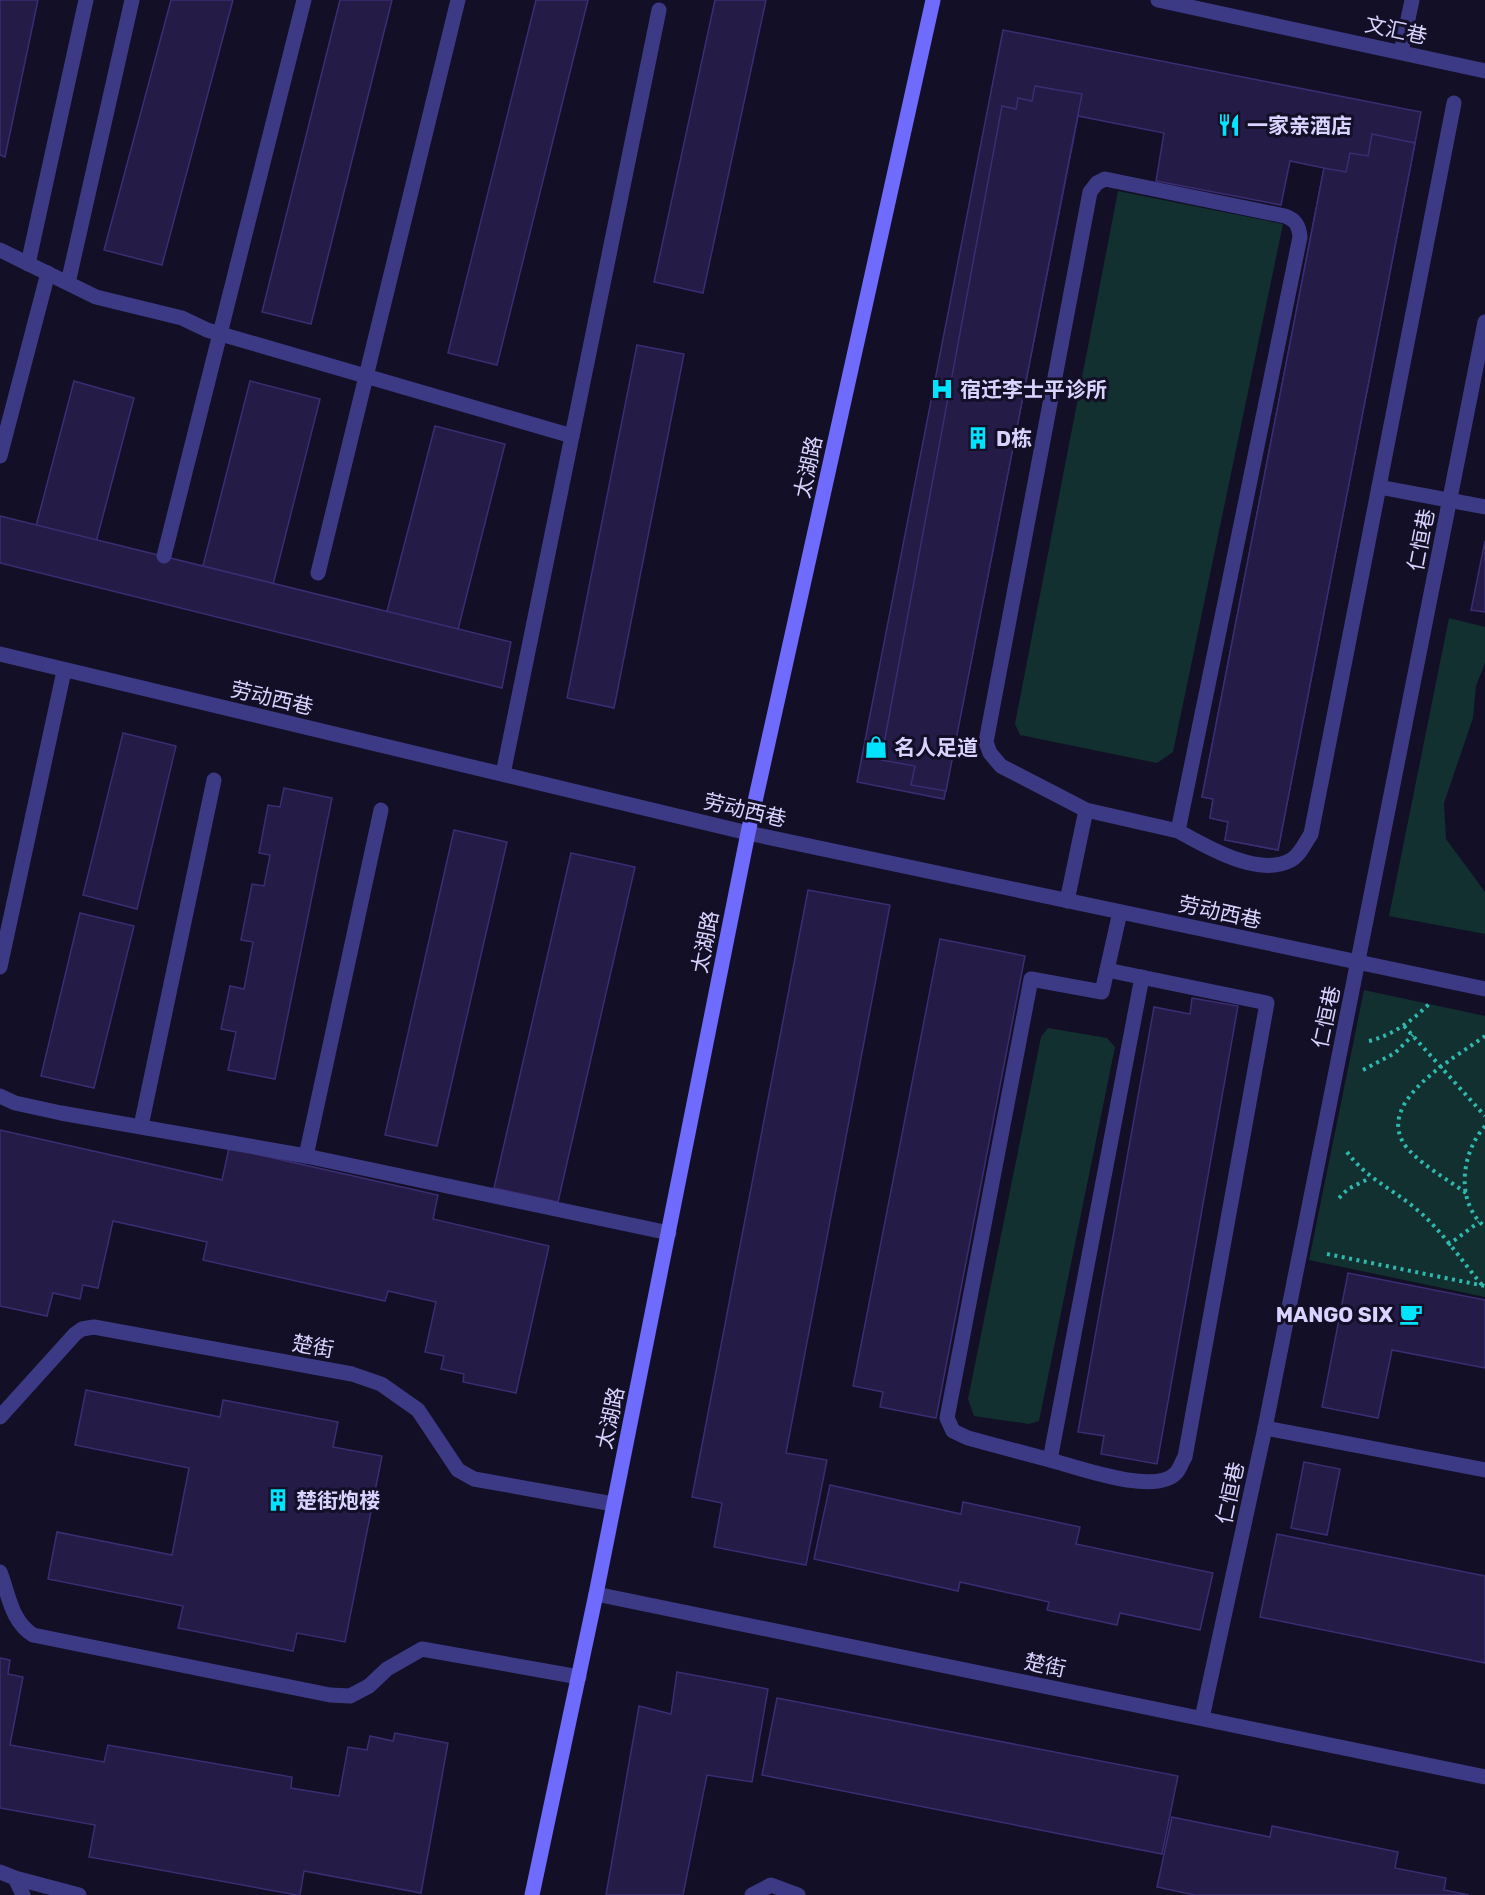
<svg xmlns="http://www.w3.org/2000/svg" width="1485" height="1895" viewBox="0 0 1485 1895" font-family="Rubik,'Noto Sans SC',sans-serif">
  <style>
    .green { fill: #12302f }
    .building { fill: #241b47; stroke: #3b2d73; stroke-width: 1.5 }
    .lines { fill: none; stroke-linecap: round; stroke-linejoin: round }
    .path { stroke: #2fb8b0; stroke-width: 4; stroke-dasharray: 3 4.5; stroke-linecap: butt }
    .lane { stroke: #3d3a85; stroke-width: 15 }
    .street { stroke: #3d3a85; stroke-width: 15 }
    .secondary { stroke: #6f6bff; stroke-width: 15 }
    .labels { text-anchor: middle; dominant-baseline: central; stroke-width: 6; stroke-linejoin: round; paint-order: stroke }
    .street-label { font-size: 21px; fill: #d9d4ff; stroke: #130f26 }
    .poi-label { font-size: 21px; font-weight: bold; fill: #d9d4ff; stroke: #130f26; text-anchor: start }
  </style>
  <rect width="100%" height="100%" fill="#130f26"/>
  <g class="green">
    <polygon points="1118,191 1283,224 1173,752 1157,763 1020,735 1015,724"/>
    <polygon points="1449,618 1485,627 1485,663 1476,686 1473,718 1444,803 1446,839 1485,892 1485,934 1389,916"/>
    <polygon points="1364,990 1485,1016 1485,1297 1309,1260"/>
    <polygon points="1048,1028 1107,1038 1115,1047 1039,1421 1029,1424 974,1416 968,1399 1041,1037"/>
  </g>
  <g class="building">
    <polygon points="0,0 38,0 5,157 0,155"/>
    <polygon points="171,0 233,0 162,265 104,250"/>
    <polygon points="340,0 392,0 311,324 262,312"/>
    <polygon points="536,0 588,0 497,365 448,353"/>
    <polygon points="715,0 766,0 703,293 654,282"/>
    <polygon points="1003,30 1421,112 1278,850 1225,840 1228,822 1210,818 1213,799 1202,797 1324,168 1290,161 1281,205 1156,181 1164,133 1078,116 944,799 857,782"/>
    <polygon points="1035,86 1082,94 946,791 911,785 915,766 881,760 1002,106 1016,109 1018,98 1032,101"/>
    <polygon points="1372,134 1415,143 1278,850 1225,840 1228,822 1210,818 1213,799 1202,797 1324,168 1346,172 1350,153 1368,156"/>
    <polygon points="637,345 684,354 614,708 567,698"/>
    <polygon points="74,381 134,398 85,584 25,568"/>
    <polygon points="250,381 320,399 264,620 194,601"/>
    <polygon points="435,426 505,444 449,665 378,646"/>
    <polygon points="0,516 511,642 502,688 0,563"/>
    <polygon points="1485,541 1485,612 1471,610"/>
    <polygon points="123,733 176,746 137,909 83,895"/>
    <polygon points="284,788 332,798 275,1079 228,1070 236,1032 221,1029 230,986 244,989 253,942 241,940 252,884 264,886 270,855 259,853 268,805 280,807"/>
    <polygon points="454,830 507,842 437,1146 385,1135"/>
    <polygon points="571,853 635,867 558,1202 494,1188"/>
    <polygon points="808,890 890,905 786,1453 827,1460 806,1565 714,1547 722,1503 692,1497"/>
    <polygon points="80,913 134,926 94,1088 41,1076"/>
    <polygon points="940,939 1025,956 936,1418 880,1407 883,1392 853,1386"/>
    <polygon points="1192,998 1238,1006 1157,1464 1101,1454 1104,1436 1078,1432 1154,1007 1190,1014"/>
    <polygon points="0,1130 222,1180 229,1148 438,1195 433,1219 549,1246 516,1393 463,1382 464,1374 441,1369 444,1356 425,1352 436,1302 388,1291 385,1301 203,1260 207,1242 113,1221 98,1288 83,1285 80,1299 53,1293 47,1316 0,1306"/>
    <polygon points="1348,1273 1485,1300 1485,1368 1392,1350 1378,1418 1322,1407"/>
    <polygon points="86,1390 220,1417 223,1400 338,1422 333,1447 382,1456 345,1642 297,1633 293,1651 178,1628 183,1606 48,1579 57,1532 172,1555 189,1468 75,1445"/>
    <polygon points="1304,1462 1340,1469 1327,1535 1291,1528"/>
    <polygon points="830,1485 961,1514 963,1502 1080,1527 1076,1544 1213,1573 1200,1630 1120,1613 1117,1625 1047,1610 1049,1602 960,1582 958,1591 814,1559"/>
    <polygon points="1277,1534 1485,1576 1485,1663 1260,1617"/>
    <polygon points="0,1658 10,1660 8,1674 23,1677 10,1745 104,1762 108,1745 292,1777 291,1788 339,1796 348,1747 367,1750 370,1736 393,1741 395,1733 448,1743 421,1893 304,1871 300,1895 297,1895 89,1857 95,1825 0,1808"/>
    <polygon points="677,1672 768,1689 752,1782 707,1775 683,1895 606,1895 639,1706 671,1714"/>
    <polygon points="777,1698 1178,1776 1162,1854 762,1775"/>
    <polygon points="1172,1817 1270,1837 1272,1826 1398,1852 1395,1868 1446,1878 1444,1890 1469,1895 1194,1895 1157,1887"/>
  </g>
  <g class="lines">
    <g class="path">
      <polyline points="1404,1026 1485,1116"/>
      <path d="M 1369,1041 C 1393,1035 1412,1021 1430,1003"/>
      <polyline points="1363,1070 1395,1053 1413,1035"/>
      <path d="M 1485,1126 C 1461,1153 1455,1202 1485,1227"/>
      <path d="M 1347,1152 C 1366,1178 1391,1188 1415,1208 C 1441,1229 1461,1260 1482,1285"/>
      <path d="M 1466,1193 C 1447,1179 1423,1166 1407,1148 C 1371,1103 1455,1058 1485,1036"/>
      <polyline points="1339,1198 1348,1189 1370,1178"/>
      <polyline points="1448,1245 1479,1222"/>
      <polyline points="1327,1254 1485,1286"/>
    </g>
    <g class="lane">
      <polyline points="1401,52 1412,0"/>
      <polyline points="0,250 96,297 182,318 207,330 572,436"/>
      <polyline points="28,264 86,0"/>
      <polyline points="68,283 132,0"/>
      <polyline points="0,456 48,273"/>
      <polyline points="1379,487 1485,507"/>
      <polyline points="164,556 304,0"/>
      <polyline points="318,573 458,0"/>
      <polyline points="503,774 659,10"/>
      <path d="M 1178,831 C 1207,847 1259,878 1291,860 C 1300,855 1305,843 1311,834 L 1454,103"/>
      <path d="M 1067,901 L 1086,810 L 1178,831 L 1300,237 C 1299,226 1296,220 1285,216 L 1105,179 L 1097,183 L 1090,192 L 986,742 L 990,753 L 1001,766 L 1086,810"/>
      <polyline points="1120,912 1102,992 1031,979 947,1418 953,1431 968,1438 1050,1460 1142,977"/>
      <polyline points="0,967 64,671"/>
      <polyline points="0,1096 15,1103 61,1113 306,1156 669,1233"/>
      <polyline points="141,1126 214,780"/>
      <polyline points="306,1156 381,810"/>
      <polyline points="1265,1428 1485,1470"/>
      <path d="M 1050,1460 C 1077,1467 1155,1496 1176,1473 C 1180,1469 1182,1461 1185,1457 L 1267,1003 L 1107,970"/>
      <polyline points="0,1872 15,1878 23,1895"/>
      <polyline points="15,1878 79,1895"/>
      <polyline points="752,1895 771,1885 798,1895"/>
    </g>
    <g class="street">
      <polyline points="1158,0 1485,71"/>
      <polyline points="0,654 748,833 1485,989"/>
      <polyline points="0,1417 75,1334 82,1329 94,1327 352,1374 381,1384 418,1410 458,1470 474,1479 613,1504"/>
      <path d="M 0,1572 C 9,1595 11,1621 33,1635 L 330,1695 L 350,1696 L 369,1686 L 387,1669 L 422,1649 L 579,1677"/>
      <polyline points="596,1594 1485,1777"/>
      <polyline points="1202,1718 1265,1428 1485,322"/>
    </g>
    <polyline class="secondary" points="532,1895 596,1594 748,833 933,0"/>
  </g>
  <defs>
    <g id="restaurant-bare" transform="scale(1.8)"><path d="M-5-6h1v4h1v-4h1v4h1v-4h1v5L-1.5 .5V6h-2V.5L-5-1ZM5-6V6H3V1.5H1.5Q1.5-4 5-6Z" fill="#00e5ff" stroke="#130f26" stroke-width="2.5" paint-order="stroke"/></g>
    <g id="hospital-bare" transform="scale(1.8)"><path d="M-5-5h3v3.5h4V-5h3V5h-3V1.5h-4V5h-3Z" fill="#00e5ff" stroke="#130f26" stroke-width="2.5" paint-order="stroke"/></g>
    <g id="building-bare" transform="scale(1.8)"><path d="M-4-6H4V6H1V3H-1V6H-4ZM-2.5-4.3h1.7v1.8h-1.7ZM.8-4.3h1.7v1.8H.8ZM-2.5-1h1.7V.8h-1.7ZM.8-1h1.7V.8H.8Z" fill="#00e5ff" stroke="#130f26" stroke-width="2.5" paint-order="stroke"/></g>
    <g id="shop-bare" transform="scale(1.8)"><path d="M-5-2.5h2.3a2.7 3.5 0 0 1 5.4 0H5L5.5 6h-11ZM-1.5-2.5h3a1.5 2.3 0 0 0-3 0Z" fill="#00e5ff" stroke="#130f26" stroke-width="2.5" paint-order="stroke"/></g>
    <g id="cafe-bare" transform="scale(1.8)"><path d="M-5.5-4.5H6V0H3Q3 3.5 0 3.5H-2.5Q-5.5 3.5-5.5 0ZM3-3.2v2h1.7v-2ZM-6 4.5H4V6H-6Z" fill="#00e5ff" stroke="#130f26" stroke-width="2.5" paint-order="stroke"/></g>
  </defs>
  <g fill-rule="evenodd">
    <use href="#restaurant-bare" x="1229" y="125"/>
    <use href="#hospital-bare" x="942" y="389"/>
    <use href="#building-bare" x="978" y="438"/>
    <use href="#shop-bare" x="876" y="747"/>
    <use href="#cafe-bare" x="1411" y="1314"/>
    <use href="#building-bare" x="278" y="1500"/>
  </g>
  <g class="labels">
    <g class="street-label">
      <text transform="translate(1396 30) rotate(12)">文汇巷</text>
      <text transform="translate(808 467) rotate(-78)">太湖路</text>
      <text transform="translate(1421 540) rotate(-79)">仁恒巷</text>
      <text transform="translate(272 698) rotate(13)">劳动西巷</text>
      <text transform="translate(745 810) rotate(13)">劳动西巷</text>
      <text transform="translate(1220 912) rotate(12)">劳动西巷</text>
      <text transform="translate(705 942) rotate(-79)">太湖路</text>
      <text transform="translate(1326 1017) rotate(-78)">仁恒巷</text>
      <text transform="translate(313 1346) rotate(10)">楚街</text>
      <text transform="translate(610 1418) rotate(-78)">太湖路</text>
      <text transform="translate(1230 1493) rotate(-78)">仁恒巷</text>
      <text transform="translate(1045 1665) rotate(12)">楚街</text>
    </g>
    <g class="poi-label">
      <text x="1247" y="125">一家亲酒店</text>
      <text x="960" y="389">宿迁李士平诊所</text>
      <text x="996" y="438">D栋</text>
      <text x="894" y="747">名人足道</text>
      <text x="1393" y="1314" text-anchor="end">MANGO SIX</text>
      <text x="296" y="1500">楚街炮楼</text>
    </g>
  </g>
</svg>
